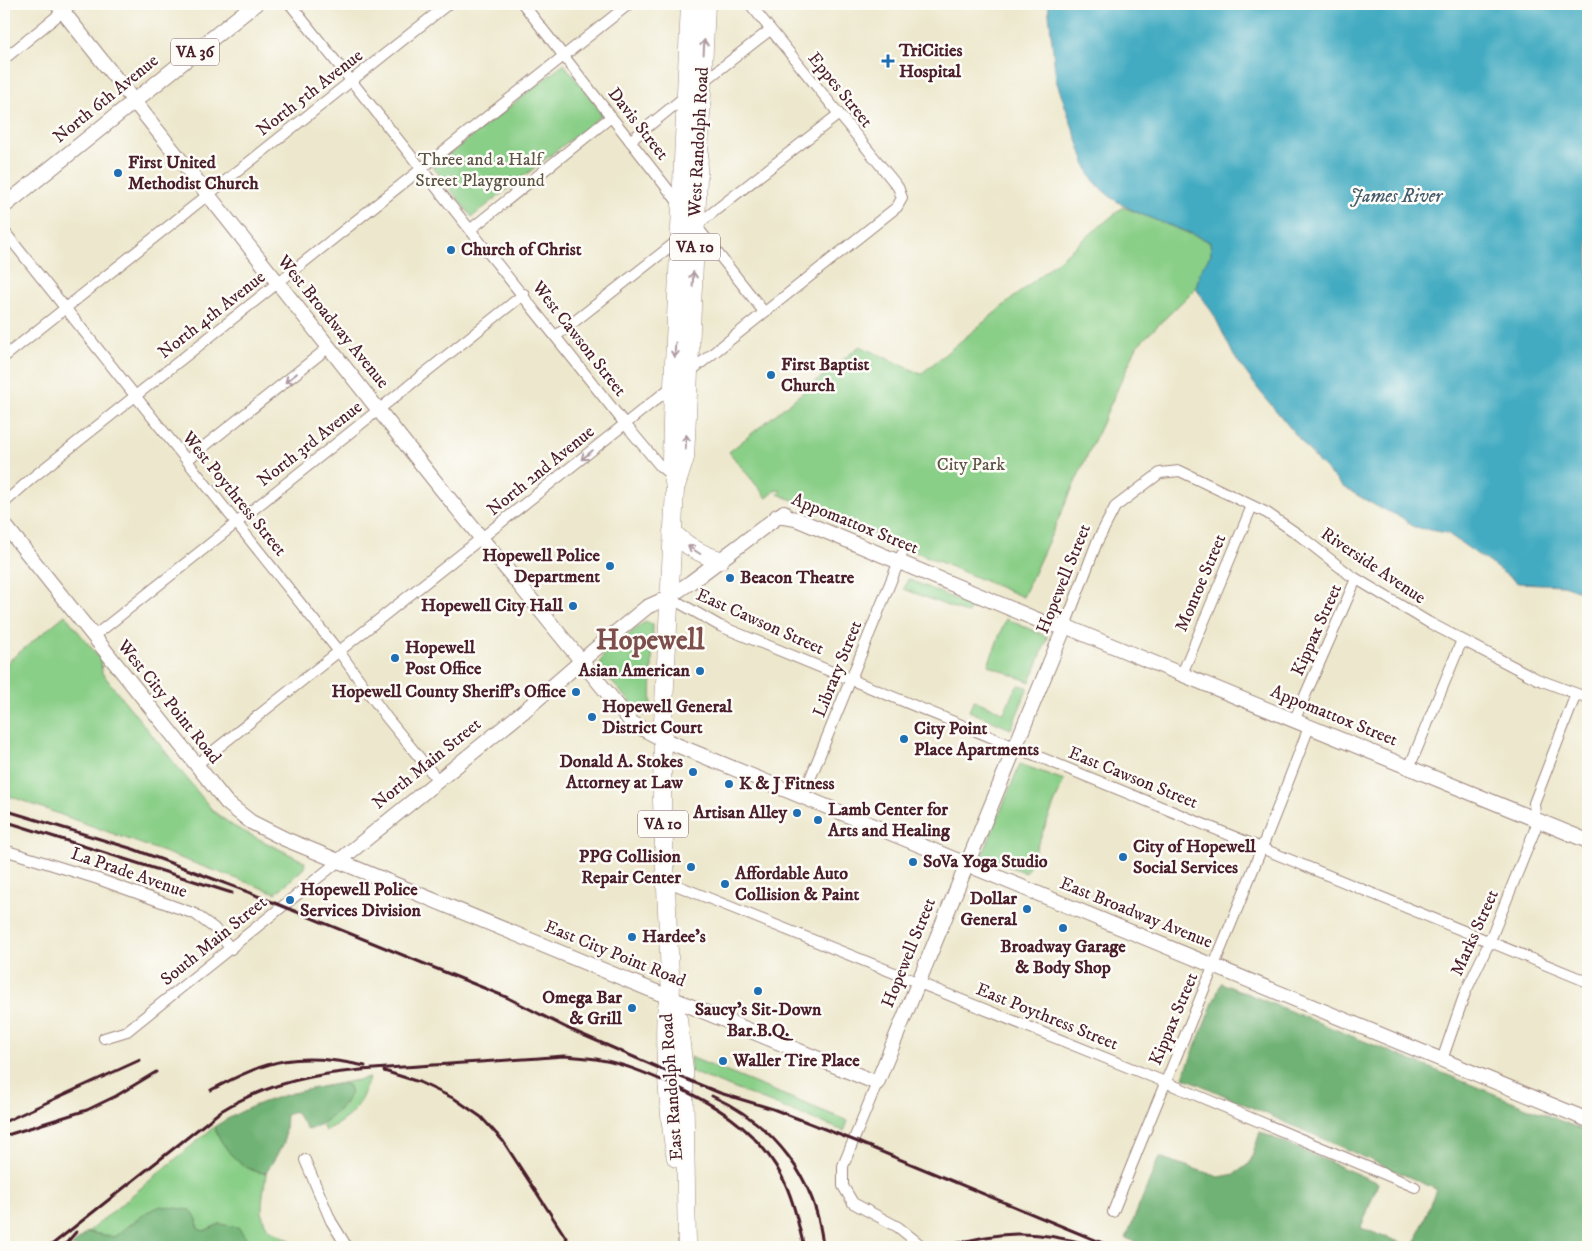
<svg xmlns="http://www.w3.org/2000/svg" width="1592" height="1251" viewBox="0 0 1592 1251" font-family="'IM FELL DW Pica',serif">
  <style>
    .green { fill: #8acf88; stroke: #6a775a }
    .forest { fill: #6fb274; stroke: #5c6850 }
    .water { fill: #42abc1; stroke: #466576 }
    .lines { fill: none; stroke-linecap: round; stroke-linejoin: round }
    .street-casing { stroke: #9c847c; stroke-width: 12 }
    .secondary-casing { stroke: #9c847c; stroke-width: 16 }
    .primary-casing { stroke: #9c847c; stroke-width: 17 }
    .highway-casing { stroke: #9c847c; stroke-width: 19 }
    .street { stroke: #fff; stroke-width: 10 }
    .secondary { stroke: #fff; stroke-width: 14 }
    .primary { stroke: #fff; stroke-width: 15 }
    .highway { stroke: #fff; stroke-width: 18 }
    .rail { stroke: #4a1f2b; stroke-width: 3 }
    .oneway { stroke: #ae9aa0 }
    .poi-dot { fill: #1f6fb2; stroke: #fdfcf7; stroke-width: 2 }
    .labels { text-anchor: middle; dominant-baseline: central; stroke-width: 5; stroke-linejoin: round; paint-order: stroke }
    .shield { fill: #fdfcf7; stroke: #806168; stroke-width: 1 }
    .shield-label { font-size: 16px; font-weight: bold; fill: #4a1f2b }
    .poi-label { font-size: 18px; font-weight: bold; fill: #4a1f2b; stroke: #fdfcf7; text-anchor: start }
    .street-label { font-size: 18px; fill: #4a1f2b; stroke: #fdfcf7 }
    .park-label { font-size: 18px; fill: #5d5447; stroke: #fdfcf7 }
    .water-label { font-size: 19px; font-style: italic; fill: #465e6e; stroke: #fdfcf7 }
    .town-label { font-size: 28px; font-weight: bold; fill: #7d4e4b; stroke: #fdfcf7 }
  </style>
  <rect width="100%" height="100%" fill="#fdfcf7"/>
  <filter id="ink" filterUnits="userSpaceOnUse"><feTurbulence type="fractalNoise" baseFrequency=".02" numOctaves="2"/><feDisplacementMap in="SourceGraphic" scale="10" xChannelSelector="R" yChannelSelector="G"/><feConvolveMatrix kernelMatrix="1 2 1 2 8 2 1 2 1" color-interpolation-filters="sRGB"/></filter>
  <filter id="wash" filterUnits="userSpaceOnUse"><feTurbulence type="fractalNoise" baseFrequency=".0096" numOctaves="4" result="noise"/><feDisplacementMap in="SourceGraphic" scale="20" xChannelSelector="R" yChannelSelector="G"/><feGaussianBlur stdDeviation="1.12" result="paint"/><feColorMatrix in="noise" values="0 0 0 0 0 0 0 0 0 0 0 0 0 0 0 0 0 1.4 0 .05"/><feComposite in="paint" operator="in"/></filter>
  <g filter="url(#wash)">
    <rect width="100%" height="100%" fill="#ede8cd"/>
    <g class="green">
      <polygon points="564,64 603,114 472,217 433,167"/>
      <polygon points="1123,207 1210,242 1211,254 1200,271 1196,288 1137,346 1023,597 778,494 781,491 776,490 767,498 729,452 860,346 921,374"/>
      <polygon points="908,579 971,606 968,614 904,589"/>
      <polygon points="65,615 101,660 102,673 213,811 233,826 305,862 304,868 276,893 4,794 4,665"/>
      <polygon points="1006,619 1048,637 1030,682 988,665"/>
      <polygon points="646,621 653,625 651,709 644,716 606,676 600,663 604,654"/>
      <polygon points="1019,685 1028,687 1011,729 969,711 974,700 1004,713 1014,690"/>
      <polygon points="1020,764 1064,780 1026,873 982,856"/>
      <polygon points="690,1057 848,1121 844,1131 691,1072"/>
      <path d="M 369,1078 C 359,1109 353,1116 325,1131 L 322,1125 L 344,1105 L 349,1086 L 342,1083 Z"/>
      <path d="M 214,1127 C 223,1148 241,1172 266,1173 C 265,1189 255,1219 271,1230 C 280,1236 291,1238 297,1247 L 248,1247 L 246,1238 L 220,1224 L 204,1231 L 131,1223 L 114,1237 L 88,1232 Z"/>
    </g>
    <g class="forest">
      <polygon points="1221,983 1588,1132 1588,1247 1414,1247 1436,1189 1183,1077"/>
      <path d="M 342,1083 L 349,1086 L 351,1093 C 340,1110 327,1123 308,1130 L 294,1111 L 286,1115 L 284,1143 L 266,1173 C 241,1172 223,1148 214,1127 C 258,1099 292,1092 342,1083 Z"/>
      <polygon points="1260,1132 1378,1183 1361,1228 1413,1247 1148,1247 1126,1238 1159,1157 1219,1177 1235,1174 1250,1163"/>
      <polygon points="161,1206 191,1210 197,1219 198,1229 204,1231 220,1224 238,1227 246,1238 248,1247 71,1247 87,1232 114,1237 147,1212"/>
    </g>
    <path class="water" d="M 1048,4 L 1588,4 L 1588,594 L 1563,585 L 1518,583 L 1447,533 L 1414,527 L 1401,517 L 1378,507 L 1343,487 L 1320,464 L 1258,389 L 1234,356 L 1214,315 L 1196,288 L 1200,271 L 1211,254 L 1210,242 C 1169,221 1116,215 1089,174 L 1056,80 Z"/>
  </g>
  <g filter="url(#ink)">
    <g class="lines">
      <g class="street-casing">
        <g id="street">
          <polyline points="290,4 625,424 661,467 673,477"/>
          <polyline points="523,4 681,206"/>
          <polyline points="4,59 72,4"/>
          <polyline points="702,83 770,30"/>
          <polyline points="630,141 687,95"/>
          <polyline points="694,227 839,114"/>
          <polyline points="697,227 764,312"/>
          <polyline points="471,229 611,117"/>
          <polyline points="4,231 340,653 387,718 437,779"/>
          <polyline points="556,336 681,238"/>
          <polyline points="4,357 448,4"/>
          <polyline points="687,374 897,207 902,198 898,187 750,4"/>
          <polyline points="187,460 329,347"/>
          <polyline points="4,503 32,478 629,4"/>
          <polyline points="669,597 720,626 1588,982"/>
          <polyline points="1065,626 1097,542 1115,507 1160,473 1180,471 1267,513 1299,535 1350,575 1428,622 1537,679 1588,698"/>
          <polyline points="93,637 524,294"/>
          <polyline points="1182,674 1252,506"/>
          <polyline points="1294,721 1356,579"/>
          <polyline points="196,765 674,385"/>
          <polyline points="1409,768 1462,640"/>
          <polyline points="803,796 902,554"/>
          <polyline points="4,850 98,879 195,914 214,928 231,949"/>
          <polyline points="666,881 1165,1082 1415,1187"/>
          <polyline points="104,1038 127,1031 339,861"/>
          <polyline points="1442,1060 1465,993 1489,943 1536,827 1534,803 1576,694"/>
          <polyline points="877,1083 843,1166 843,1186 853,1203 898,1227 923,1247"/>
          <polyline points="305,1160 331,1221 347,1247"/>
          <path d="M 1113,1212 C 1177,1050 1248,890 1309,727"/>
        </g>
      </g>
      <g class="secondary-casing">
        <g id="secondary">
          <polyline points="57,4 442,490 632,723 662,739 1588,1120"/>
          <polyline points="777,516 796,519 1050,625 1065,626 1086,635 1588,841"/>
          <polyline points="4,524 227,803 251,822 285,839 877,1083 1065,626"/>
          <polyline points="339,861 524,711 593,651 647,607 669,597 691,582 784,512"/>
        </g>
      </g>
      <g class="primary-casing">
        <polyline id="primary" points="4,206 255,4"/>
      </g>
      <g class="highway-casing">
        <g id="highway">
          <polyline points="676,486 685,458 706,4"/>
          <path d="M 672,532 C 687,546 700,554 720,560"/>
          <path d="M 669,1000 C 659,1017 671,1134 676,1158"/>
          <polyline points="687,1247 684,1070 678,1019 671,997 662,801 663,723 675,489 671,460 673,386 690,4"/>
        </g>
      </g>
      <use href="#street" class="street"/>
      <use href="#secondary" class="secondary"/>
      <use href="#primary" class="primary"/>
      <use href="#highway" class="highway"/>
      <g class="rail">
        <polyline points="4,810 133,849 243,890 506,997 567,1028 659,1068 720,1093 773,1109 853,1140 1112,1247"/>
        <polyline points="4,821 232,893"/>
        <polyline points="384,1071 419,1082 455,1099 481,1117 503,1141 572,1247"/>
        <path d="M 211,1090 C 271,1058 297,1052 365,1066"/>
        <path d="M 712,1096 C 774,1124 817,1179 823,1247"/>
        <polyline points="4,1122 140,1060"/>
        <polyline points="4,1136 87,1110 116,1096 156,1072"/>
        <path d="M 49,1247 L 221,1111 C 286,1072 346,1071 419,1066 C 467,1063 515,1060 564,1056 C 576,1057 589,1057 601,1060 C 624,1064 645,1073 666,1082 C 713,1103 756,1128 781,1175 C 793,1197 798,1223 804,1247"/>
        <polyline points="63,1247 76,1232"/>
        <path d="M 944,1247 C 996,1231 1037,1229 1089,1245"/>
      </g>
    </g>
    <defs><path id="oneway-shaft" d="M-6 0H5M1.5-3L5.5 0L1.5 3" fill="none" stroke-width="1.6" stroke-linecap="round" stroke-linejoin="round" transform="scale(1.25)"/></defs>
    <g class="oneway">
      <use href="#oneway-shaft" transform="translate(704 47) rotate(-87)"/>
      <use href="#oneway-shaft" transform="translate(693 279) rotate(-87)"/>
      <use href="#oneway-shaft" transform="translate(675 350) rotate(93)"/>
      <use href="#oneway-shaft" transform="translate(291 378) rotate(142)"/>
      <use href="#oneway-shaft" transform="translate(686 442) rotate(-87)"/>
      <use href="#oneway-shaft" transform="translate(587 455) rotate(141)"/>
      <use href="#oneway-shaft" transform="translate(694 550) rotate(-148)"/>
    </g>
  </g>
  <g class="poi-dot">
    <path d="M885.5 53.5h5v5h5v5h-5v5h-5v-5h-5v-5h5z"/>
    <circle cx="118" cy="173" r="5"/>
    <circle cx="451" cy="250" r="5"/>
    <circle cx="771" cy="375" r="5"/>
    <circle cx="610" cy="566" r="5"/>
    <circle cx="730" cy="578" r="5"/>
    <circle cx="573" cy="606" r="5"/>
    <circle cx="395" cy="658" r="5"/>
    <circle cx="700" cy="671" r="5"/>
    <circle cx="576" cy="692" r="5"/>
    <circle cx="592" cy="717" r="5"/>
    <circle cx="904" cy="739" r="5"/>
    <circle cx="693" cy="772" r="5"/>
    <circle cx="729" cy="784" r="5"/>
    <circle cx="797" cy="813" r="5"/>
    <circle cx="818" cy="820" r="5"/>
    <circle cx="1123" cy="857" r="5"/>
    <circle cx="913" cy="862" r="5"/>
    <circle cx="691" cy="867" r="5"/>
    <circle cx="725" cy="884" r="5"/>
    <circle cx="290" cy="900" r="5"/>
    <circle cx="1027" cy="909" r="5"/>
    <circle cx="1063" cy="928" r="5"/>
    <circle cx="632" cy="937" r="5"/>
    <circle cx="758" cy="991" r="5"/>
    <circle cx="632" cy="1008" r="5"/>
    <circle cx="723" cy="1061" r="5"/>
  </g>
  <g class="labels">
    <g class="shield">
      <rect x="171" y="38.5" width="48" height="27" rx="4"/>
      <rect x="670" y="233.5" width="50" height="27" rx="4"/>
      <rect x="638" y="810.5" width="50" height="27" rx="4"/>
    </g>
    <g class="shield-label">
      <text x="195" y="52">VA 36</text>
      <text x="695" y="247">VA 10</text>
      <text x="663" y="824">VA 10</text>
    </g>
    <g class="poi-label">
      <text x="899" y="51">TriCities<tspan x="899" dy="21">Hospital</tspan></text>
      <text x="128" y="163">First United<tspan x="128" dy="21">Methodist Church</tspan></text>
      <text x="461" y="250">Church of Christ</text>
      <text x="781" y="365">First Baptist<tspan x="781" dy="21">Church</tspan></text>
      <text x="600" y="556" text-anchor="end">Hopewell Police<tspan x="600" dy="21">Department</tspan></text>
      <text x="740" y="578">Beacon Theatre</text>
      <text x="563" y="606" text-anchor="end">Hopewell City Hall</text>
      <text x="405" y="648">Hopewell<tspan x="405" dy="21">Post Office</tspan></text>
      <text x="690" y="671" text-anchor="end">Asian American</text>
      <text x="566" y="692" text-anchor="end">Hopewell County Sheriff's Office</text>
      <text x="602" y="707">Hopewell General<tspan x="602" dy="21">District Court</tspan></text>
      <text x="914" y="729">City Point<tspan x="914" dy="21">Place Apartments</tspan></text>
      <text x="683" y="762" text-anchor="end">Donald A. Stokes<tspan x="683" dy="21">Attorney at Law</tspan></text>
      <text x="739" y="784">K &amp; J Fitness</text>
      <text x="828" y="810">Lamb Center for<tspan x="828" dy="21">Arts and Healing</tspan></text>
      <text x="787" y="813" text-anchor="end">Artisan Alley</text>
      <text x="1133" y="847">City of Hopewell<tspan x="1133" dy="21">Social Services</tspan></text>
      <text x="681" y="857" text-anchor="end">PPG Collision<tspan x="681" dy="21">Repair Center</tspan></text>
      <text x="923" y="862">SoVa Yoga Studio</text>
      <text x="735" y="874">Affordable Auto<tspan x="735" dy="21">Collision &amp; Paint</tspan></text>
      <text x="300" y="890">Hopewell Police<tspan x="300" dy="21">Services Division</tspan></text>
      <text x="1017" y="899" text-anchor="end">Dollar<tspan x="1017" dy="21">General</tspan></text>
      <text x="642" y="937">Hardee's</text>
      <text x="1063" y="947" text-anchor="middle">Broadway Garage<tspan x="1063" dy="21">&amp; Body Shop</tspan></text>
      <text x="622" y="998" text-anchor="end">Omega Bar<tspan x="622" dy="21">&amp; Grill</tspan></text>
      <text x="758" y="1010" text-anchor="middle">Saucy's Sit-Down<tspan x="758" dy="21">Bar.B.Q.</tspan></text>
      <text x="733" y="1061">Waller Tire Place</text>
    </g>
    <g class="street-label">
      <text transform="translate(840 90) rotate(51)">Eppes Street</text>
      <text transform="translate(310 93) rotate(-38)">North 5th Avenue</text>
      <text transform="translate(106 99) rotate(-39)">North 6th Avenue</text>
      <text transform="translate(638 124) rotate(52)">Davis Street</text>
      <text transform="translate(699 142) rotate(-87)">West Randolph Road</text>
      <text transform="translate(212 315) rotate(-38)">North 4th Avenue</text>
      <text transform="translate(333 322) rotate(51)">West Broadway Avenue</text>
      <text transform="translate(579 339) rotate(52)">West Cawson Street</text>
      <text transform="translate(310 444) rotate(-38)">North 3rd Avenue</text>
      <text transform="translate(541 471) rotate(-39)">North 2nd Avenue</text>
      <text transform="translate(234 494) rotate(51)">West Poythress Street</text>
      <text transform="translate(855 524) rotate(22)">Appomattox Street</text>
      <text transform="translate(1373 566) rotate(34)">Riverside Avenue</text>
      <text transform="translate(1064 579) rotate(-68)">Hopewell Street</text>
      <text transform="translate(1201 583) rotate(-67)">Monroe Street</text>
      <text transform="translate(760 622) rotate(24)">East Cawson Street</text>
      <text transform="translate(1317 630) rotate(-66)">Kippax Street</text>
      <text transform="translate(838 669) rotate(-68)">Library Street</text>
      <text transform="translate(169 702) rotate(51)">West City Point Road</text>
      <text transform="translate(1334 716) rotate(22)">Appomattox Street</text>
      <text transform="translate(427 764) rotate(-39)">North Main Street</text>
      <text transform="translate(1133 778) rotate(22)">East Cawson Street</text>
      <text transform="translate(129 873) rotate(19)">La Prade Avenue</text>
      <text transform="translate(1136 913) rotate(22)">East Broadway Avenue</text>
      <text transform="translate(1475 933) rotate(-66)">Marks Street</text>
      <text transform="translate(214 941) rotate(-39)">South Main Street</text>
      <text transform="translate(909 953) rotate(-68)">Hopewell Street</text>
      <text transform="translate(615 954) rotate(22)">East City Point Road</text>
      <text transform="translate(1047 1017) rotate(22)">East Poythress Street</text>
      <text transform="translate(1174 1019) rotate(-67)">Kippax Street</text>
      <text transform="translate(672 1087) rotate(-94)">East Randolph Road</text>
    </g>
    <g class="park-label">
      <text x="480" y="160">Three and a Half<tspan x="480" dy="21">Street Playground</tspan></text>
      <text x="971" y="465">City Park</text>
    </g>
    <g class="water-label">
      <text x="1396" y="196">James River</text>
    </g>
    <g class="town-label">
      <text x="650" y="640">Hopewell</text>
    </g>
  </g>
  <rect width="1592" height="1251" fill="none" stroke="#fdfcf7" stroke-width="20"/>
</svg>
